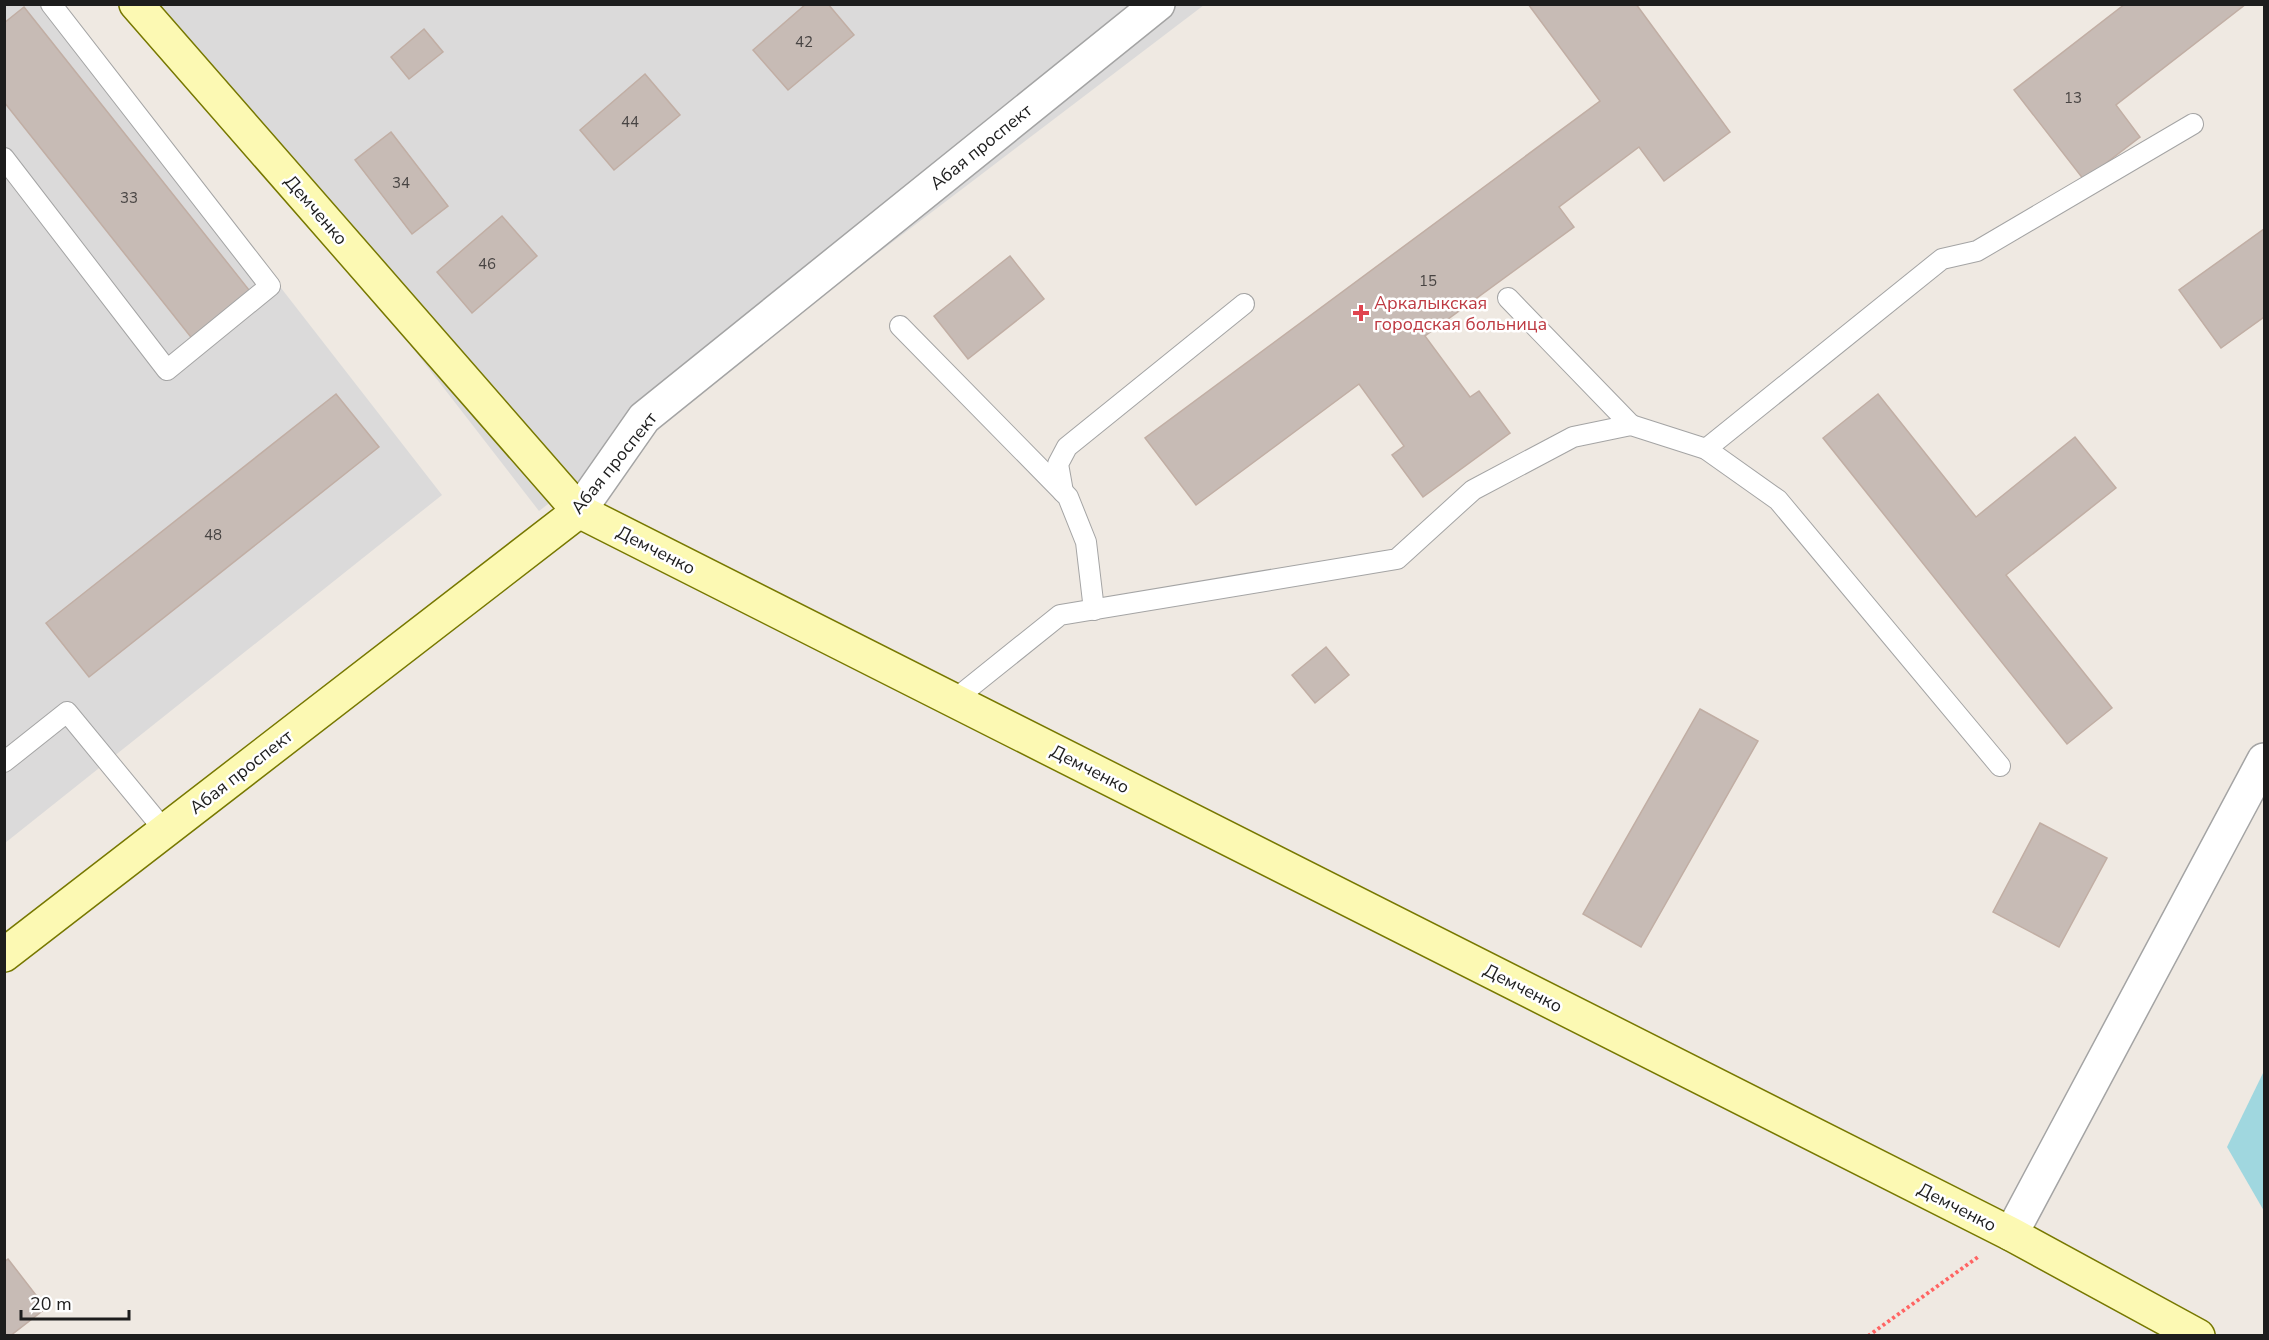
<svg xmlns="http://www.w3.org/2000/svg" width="2269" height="1340" viewBox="0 0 2269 1340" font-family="'Nunito Sans',sans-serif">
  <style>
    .residential { fill: #dbdada }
    .water { fill: #a0d7df }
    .building { fill: #c7bbb5; stroke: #c1aea4; stroke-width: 1.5 }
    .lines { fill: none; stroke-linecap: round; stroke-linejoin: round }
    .lane-casing { stroke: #a4a4a4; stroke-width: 22 }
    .street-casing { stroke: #a4a4a4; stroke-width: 36 }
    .secondary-casing { stroke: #777800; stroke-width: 36 }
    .path { stroke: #ff6463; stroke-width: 4; stroke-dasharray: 3 3; stroke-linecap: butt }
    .lane { stroke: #fff; stroke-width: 20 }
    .street { stroke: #fff; stroke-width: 33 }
    .secondary { stroke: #fcf9b3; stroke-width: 33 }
    .health-dot { fill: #e0444e; stroke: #fff; stroke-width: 2 }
    .labels { text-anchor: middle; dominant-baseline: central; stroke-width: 5; stroke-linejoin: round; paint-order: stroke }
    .number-label { font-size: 15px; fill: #484443 }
    .street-label { font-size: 18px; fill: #1d1d1d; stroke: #fff }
    .health-label { font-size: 18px; fill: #be3a42; stroke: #fff; text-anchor: start }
  </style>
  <rect width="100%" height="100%" fill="#efe9e2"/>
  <g class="residential">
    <polygon points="5,5 61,5 442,495 5,843"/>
    <polygon points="147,5 1204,5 539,511"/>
  </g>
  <polygon class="water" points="2264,1071 2264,1211 2227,1147"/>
  <g class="building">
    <polygon points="806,4 828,4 854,35 788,90 753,50"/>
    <polygon points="1528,4 1636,4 1730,132 1664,181 1639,147 1559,207 1574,227 1425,336 1470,397 1479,391 1510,433 1423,497 1392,455 1404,446 1359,384 1196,505 1145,438 1600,101"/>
    <polygon points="2125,4 2246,4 2116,105 2140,137 2084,180 2014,90"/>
    <polygon points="24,7 253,295 194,341 4,102 4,23"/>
    <polygon points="424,29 443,52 409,79 391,57"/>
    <polygon points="645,74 680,115 614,170 580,130"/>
    <polygon points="391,132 448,206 412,234 355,160"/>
    <polygon points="502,216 537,256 472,313 437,272"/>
    <polygon points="2264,229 2264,317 2221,348 2179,290"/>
    <polygon points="1010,256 1044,299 968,359 934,316"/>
    <polygon points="336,394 379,447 89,677 46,623"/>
    <polygon points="1878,394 1976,517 2075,437 2116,488 2006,575 2112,708 2067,744 1823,438"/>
    <polygon points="1326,647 1349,675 1315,703 1292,675"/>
    <polygon points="1700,709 1758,741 1641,947 1583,914"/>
    <polygon points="2040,823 2107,858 2059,947 1993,912"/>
    <polygon points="8,1259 46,1308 10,1336 4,1336 4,1262"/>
  </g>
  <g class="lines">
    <g class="lane-casing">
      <g id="lane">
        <polyline points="4,158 167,370 270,286 51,4"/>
        <polyline points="1508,298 1631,425"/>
        <polyline points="900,326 1068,497 1086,542 1094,610"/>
        <polyline points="1706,449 1942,259 1977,251 2193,124"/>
        <polyline points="1063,492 1058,464 1067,447 1244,304"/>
        <polyline points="954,700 1060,615 1397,559 1473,490 1573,437 1631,425 1706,449 1778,500 2000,766"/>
        <polyline points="4,762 67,712 165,831"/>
      </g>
    </g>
    <g class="street-casing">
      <g id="street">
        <polyline points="579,511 644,418 1158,4"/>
        <polyline points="2011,1234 2264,760"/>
      </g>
    </g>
    <g class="secondary-casing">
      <g id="secondary">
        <polyline points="136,4 579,511 2011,1234 2198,1336"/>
        <polyline points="4,955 579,511"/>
      </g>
    </g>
    <polyline class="path" points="1868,1336 1978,1257"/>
    <use href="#lane" class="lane"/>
    <use href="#street" class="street"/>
    <use href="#secondary" class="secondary"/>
  </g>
  <path class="health-dot" d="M1358 304h6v6h6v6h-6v6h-6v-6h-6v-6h6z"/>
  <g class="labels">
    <g class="number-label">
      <text x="804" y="42">42</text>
      <text x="2073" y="98">13</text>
      <text x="630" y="122">44</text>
      <text x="401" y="183">34</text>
      <text x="129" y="198">33</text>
      <text x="487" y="264">46</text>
      <text x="1428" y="281">15</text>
      <text x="213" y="535">48</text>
    </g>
    <g class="street-label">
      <text transform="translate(981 147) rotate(-39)">Абая проспект</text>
      <text transform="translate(316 210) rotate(49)">Демченко</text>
      <text transform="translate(614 463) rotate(-51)">Абая проспект</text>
      <text transform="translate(656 550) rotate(27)">Демченко</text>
      <text transform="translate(1090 769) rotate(27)">Демченко</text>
      <text transform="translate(241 772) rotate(-38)">Абая проспект</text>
      <text transform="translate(1523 988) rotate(27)">Демченко</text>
      <text transform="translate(1957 1207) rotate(27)">Демченко</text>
    </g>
    <g class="health-label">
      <text x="1374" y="303">Аркалыкская<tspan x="1374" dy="21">городская больница</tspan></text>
    </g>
  </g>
  <rect width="2269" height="1340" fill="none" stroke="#1d1d1d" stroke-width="12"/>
  <path d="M21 1310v9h108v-9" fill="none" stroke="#1d1d1d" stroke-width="3"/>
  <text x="30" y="1310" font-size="18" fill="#1d1d1d" stroke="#ffffff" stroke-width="4.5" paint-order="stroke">20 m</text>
</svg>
